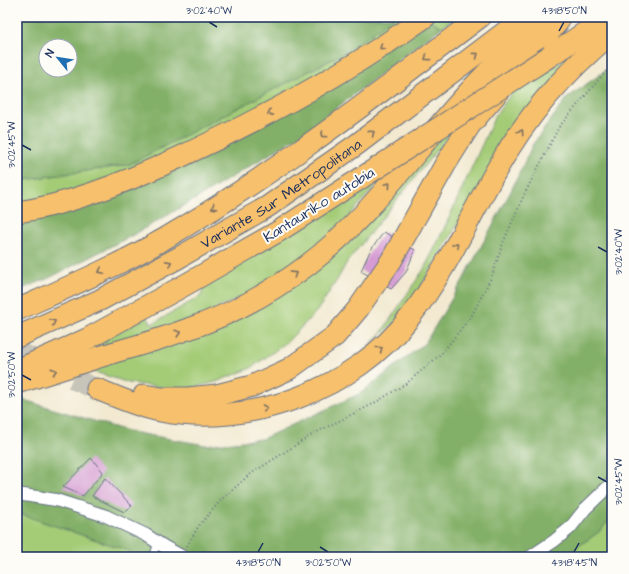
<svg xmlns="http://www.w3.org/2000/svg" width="629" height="574" viewBox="0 0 629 574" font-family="'Architects Daughter',sans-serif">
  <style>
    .green { fill: #a4cc77; stroke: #607e6a }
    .forest { fill: #83b068; stroke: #4f7063; fill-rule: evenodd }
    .building { fill: #d59cd3 }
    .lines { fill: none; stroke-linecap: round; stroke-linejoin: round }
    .highway-tunnel { stroke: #c7c4b9; stroke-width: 21; stroke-dasharray: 21 10; stroke-linecap: butt }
    .lane-casing { stroke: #667086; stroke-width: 8 }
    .street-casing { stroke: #667086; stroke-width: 14 }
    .highway-casing { stroke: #667086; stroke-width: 23 }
    .path { stroke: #667086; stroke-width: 2; stroke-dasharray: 1 3; stroke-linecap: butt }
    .lane { stroke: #fff; stroke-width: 6 }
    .street { stroke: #fff; stroke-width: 12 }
    .highway { stroke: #f7c06c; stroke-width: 21 }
    .street-bridge-casing { stroke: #667086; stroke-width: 14; stroke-linecap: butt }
    .highway-bridge-casing { stroke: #667086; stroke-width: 23; stroke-linecap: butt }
    .street-bridge { stroke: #fff; stroke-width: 12 }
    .highway-bridge { stroke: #f7c06c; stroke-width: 21 }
    .oneway { stroke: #7e7064 }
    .ticks { fill: none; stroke: #1b2f5e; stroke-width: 1.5 }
    .labels { text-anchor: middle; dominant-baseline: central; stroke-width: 4; stroke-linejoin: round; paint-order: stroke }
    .street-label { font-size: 15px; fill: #1b2f5e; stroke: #fdfcf7 }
    .neatline { fill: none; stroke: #1b2f5e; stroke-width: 1.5 }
    .ticks-label { font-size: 10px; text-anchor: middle; fill: #1b2f5e }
  </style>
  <rect width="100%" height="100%" fill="#fdfcf7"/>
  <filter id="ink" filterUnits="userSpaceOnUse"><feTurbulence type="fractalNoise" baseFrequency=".025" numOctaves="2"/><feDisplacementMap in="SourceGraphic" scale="8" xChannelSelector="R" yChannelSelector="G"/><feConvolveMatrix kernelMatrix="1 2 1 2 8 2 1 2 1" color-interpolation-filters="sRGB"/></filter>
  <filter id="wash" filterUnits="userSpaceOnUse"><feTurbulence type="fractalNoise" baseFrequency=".012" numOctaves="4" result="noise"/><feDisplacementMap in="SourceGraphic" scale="16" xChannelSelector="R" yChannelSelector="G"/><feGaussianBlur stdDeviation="0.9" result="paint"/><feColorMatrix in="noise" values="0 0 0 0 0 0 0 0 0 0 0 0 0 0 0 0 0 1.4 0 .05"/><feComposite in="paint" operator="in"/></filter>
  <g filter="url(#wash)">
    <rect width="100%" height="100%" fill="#f2e9d0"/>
    <g class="green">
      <polygon points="394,17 456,17 442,27 432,21 247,134 136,188 93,202 17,219 17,181 128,165 348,51"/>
      <polygon points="589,43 458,224 404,314 361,353 381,333 424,269 443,231 495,116 512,93"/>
      <polygon points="453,130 347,262 337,280 317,311 287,342 251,368 216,382 183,390 129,383 89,370 261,306 437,138"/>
      <polygon points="392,167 338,229 292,266 246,295 196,318 143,336 72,353 147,317 152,324 201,296 204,284"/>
      <polygon points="17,513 130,551 128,557 17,557"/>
      <polygon points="612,516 612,557 563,557 600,531"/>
    </g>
    <g class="forest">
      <path d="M 17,17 L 394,17 L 348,51 L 128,165 L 17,181 ZM 46,46 L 70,46 L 70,70 L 46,70 Z"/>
      <polygon points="432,21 442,27 301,135 204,194 133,235 49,278 17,291 17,219 93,202 136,188 247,134"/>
      <polygon points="612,66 612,516 600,531 563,557 128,557 129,551 17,513 17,401 20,399 131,432 205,445 262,439 361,393 425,343 462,282 511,191 533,144 567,98"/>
    </g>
    <g id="blocks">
      <g class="building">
        <polygon points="384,232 415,250 406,272 391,289 361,271 370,251"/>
        <polygon points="91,458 103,472 83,496 63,487"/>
        <polygon points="105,478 132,506 124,512 92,496"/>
      </g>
    </g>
  </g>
  <g filter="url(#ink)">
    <use href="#blocks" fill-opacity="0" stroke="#667086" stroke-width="1"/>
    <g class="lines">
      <polyline class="highway-tunnel" points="17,351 73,379 97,389"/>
      <g class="lane-casing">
        <polyline id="lane" points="153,557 157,543"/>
      </g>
      <g class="street-casing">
        <g id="street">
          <polyline points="17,494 56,500 106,516 146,535 163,546"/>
          <polyline points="530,557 554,541 570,528 585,509 612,483"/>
        </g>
      </g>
      <g class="highway-casing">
        <g id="highway">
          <polyline points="550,56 608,17"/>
          <path d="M 17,212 C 71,205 131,180 180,157 C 266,117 348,72 425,17"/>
          <path d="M 17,310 C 66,288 117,266 164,239 C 275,174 377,95 480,17"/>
          <path id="s1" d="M 17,337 L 100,300 L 178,258 L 267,207 L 356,145 L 525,17"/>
          <polyline points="17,370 87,339 185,285 279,231 369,173"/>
          <path d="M 17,383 C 50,373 83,362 115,352 C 140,345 164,338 188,329 C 230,315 270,293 305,267 C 365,222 408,160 457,105 C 485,73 515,44 548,17"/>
          <path d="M 97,389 C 117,397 138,407 160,411 C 249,429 355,389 410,317 C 446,271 469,218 497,169 C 526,117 566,71 612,33"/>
          <polyline points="144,395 162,398 188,398 217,395 252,386 289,369 335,336 358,309 391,261 445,165 470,125 558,22"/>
        </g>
      </g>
      <polyline class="path" points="187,546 198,527 221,500 249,475 313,434 373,404 407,383 442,353 472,315 492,276 503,243 524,195 559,127 612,64"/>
      <use href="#lane" class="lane"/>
      <use href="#street" class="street"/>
      <use href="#highway" class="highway"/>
      <g class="street-bridge-casing">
        <polyline id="street-bridge" points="163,546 183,557"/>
      </g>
      <g class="highway-bridge-casing">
        <polyline id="highway-bridge" points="369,173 550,56"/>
      </g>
      <use href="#street-bridge" class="street-bridge"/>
      <use href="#highway-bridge" class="highway-bridge"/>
    </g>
    <defs><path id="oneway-chevron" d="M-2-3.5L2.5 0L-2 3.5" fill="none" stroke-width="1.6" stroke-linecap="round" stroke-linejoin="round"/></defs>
    <g class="oneway">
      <use href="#oneway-chevron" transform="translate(382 47) rotate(146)"/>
      <use href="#oneway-chevron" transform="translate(476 55) rotate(-37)"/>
      <use href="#oneway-chevron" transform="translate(427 58) rotate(143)"/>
      <use href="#oneway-chevron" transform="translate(270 113) rotate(152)"/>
      <use href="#oneway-chevron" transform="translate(521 132) rotate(-56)"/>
      <use href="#oneway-chevron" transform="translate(372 133) rotate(-37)"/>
      <use href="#oneway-chevron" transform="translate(323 135) rotate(144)"/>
      <use href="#oneway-chevron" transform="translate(388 185) rotate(-49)"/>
      <use href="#oneway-chevron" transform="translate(214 207) rotate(148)"/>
      <use href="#oneway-chevron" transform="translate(456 245) rotate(-61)"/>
      <use href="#oneway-chevron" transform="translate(169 263) rotate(-28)"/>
      <use href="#oneway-chevron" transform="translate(101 271) rotate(153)"/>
      <use href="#oneway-chevron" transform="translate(294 274) rotate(-33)"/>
      <use href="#oneway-chevron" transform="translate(53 322) rotate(-25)"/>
      <use href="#oneway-chevron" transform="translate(178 333) rotate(-17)"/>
      <use href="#oneway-chevron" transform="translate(380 349) rotate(-38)"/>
      <use href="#oneway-chevron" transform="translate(54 371) rotate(-17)"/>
      <use href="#oneway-chevron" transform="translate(265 408) rotate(-12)"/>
    </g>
  </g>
  <path class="ticks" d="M 209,22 L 217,27M 559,31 L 564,22M 22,145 L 31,150M 598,247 L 607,252M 22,375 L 31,380M 598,477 L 607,482M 320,547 L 328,552M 258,552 L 263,543M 574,552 L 579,543"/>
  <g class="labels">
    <g class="street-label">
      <text stroke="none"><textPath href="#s1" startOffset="301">Variante Sur Metropolitana</textPath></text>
      <text transform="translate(319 205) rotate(-32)">Kantauriko autobia</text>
    </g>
  </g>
  <rect width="629" height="574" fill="none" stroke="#fdfcf7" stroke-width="44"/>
  <g transform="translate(58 58) rotate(300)"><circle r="19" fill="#fdfcf7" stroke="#a3aaba"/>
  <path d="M0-3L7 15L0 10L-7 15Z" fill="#1f6fb2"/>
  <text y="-6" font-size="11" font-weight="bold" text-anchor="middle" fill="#1b2f5e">N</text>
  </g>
  <rect x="22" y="22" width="585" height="530" class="neatline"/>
  <g class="ticks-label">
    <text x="209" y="14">3°02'40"W</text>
    <text x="564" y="14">43°18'50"N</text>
    <text transform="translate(11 145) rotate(-90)" y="4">3°02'45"W</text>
    <text transform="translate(618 252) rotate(-90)" y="4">3°02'40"W</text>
    <text transform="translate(11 375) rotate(-90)" y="4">3°02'50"W</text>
    <text transform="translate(618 482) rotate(-90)" y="4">3°02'45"W</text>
    <text x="258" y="566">43°18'50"N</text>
    <text x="328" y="566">3°02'50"W</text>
    <text x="574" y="566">43°18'45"N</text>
  </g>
</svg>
